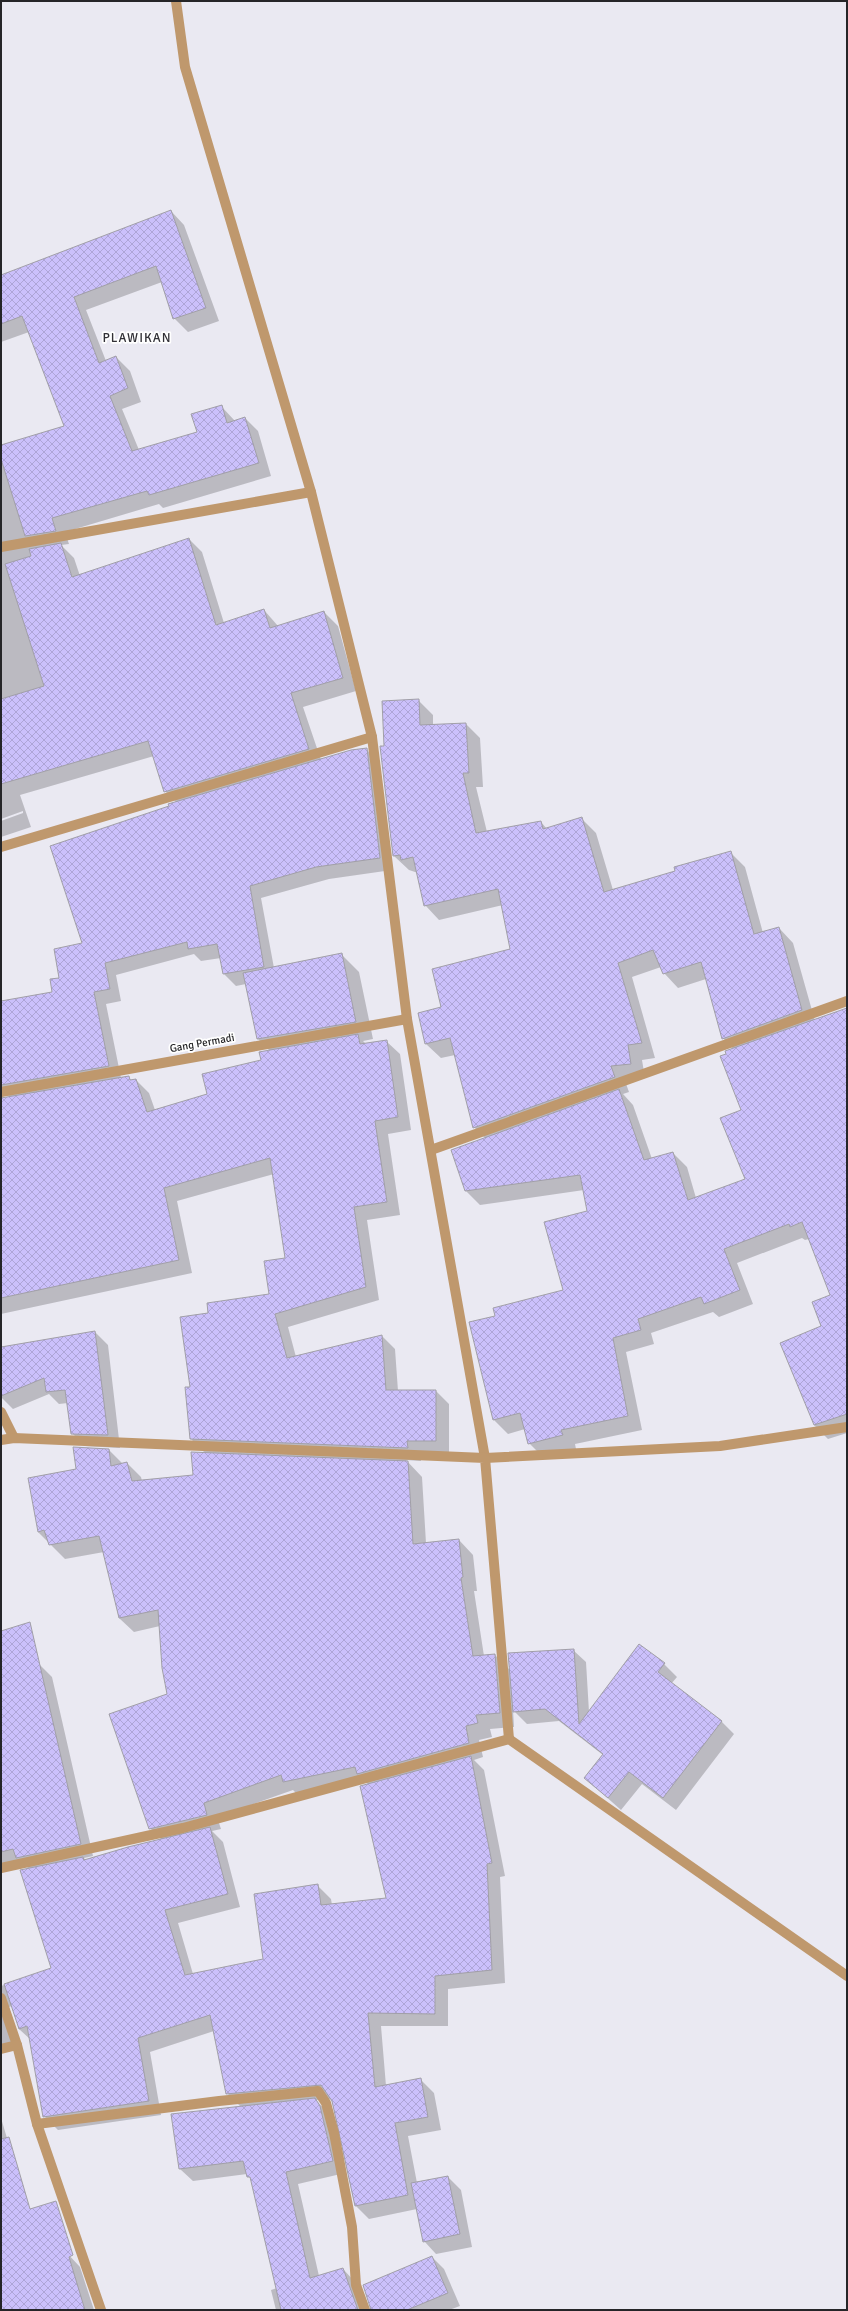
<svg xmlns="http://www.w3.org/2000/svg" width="848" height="2311" viewBox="0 0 848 2311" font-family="Signika,sans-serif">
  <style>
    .shadow { fill: #0003; fill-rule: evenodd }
    .building { fill: url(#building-cross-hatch); stroke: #a19fa7 }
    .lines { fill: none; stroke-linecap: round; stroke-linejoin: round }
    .minor { stroke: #bf986d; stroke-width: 10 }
    .labels { text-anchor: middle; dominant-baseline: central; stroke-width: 3.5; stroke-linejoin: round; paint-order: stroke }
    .street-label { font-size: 11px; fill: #252528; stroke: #fff }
    .quarter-label { font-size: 13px; letter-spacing: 1px; fill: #313036; stroke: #fff }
  </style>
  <defs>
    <pattern id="building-cross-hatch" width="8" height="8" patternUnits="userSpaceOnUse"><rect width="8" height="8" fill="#cbc0fb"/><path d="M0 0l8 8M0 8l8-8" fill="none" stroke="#aea5d7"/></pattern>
  </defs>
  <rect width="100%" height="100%" fill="#eae9f2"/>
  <g class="shadow">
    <path d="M 171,211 L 184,225 L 219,321 L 188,332 L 174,318 L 162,282 L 86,310 L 106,361 L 116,357 L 130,371 L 141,402 L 122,409 L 139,450 L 198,433 L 221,406 L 235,421 L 245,418 L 258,431 L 271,476 L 163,508 L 159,504 L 65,532 L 69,544 L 61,545 L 74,558 L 80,576 L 189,539 L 202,552 L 224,623 L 264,610 L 278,626 L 324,612 L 338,626 L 356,691 L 303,707 L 321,760 L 366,749 L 378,761 L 392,870 L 329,879 L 261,898 L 274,968 L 341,954 L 359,972 L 373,1039 L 363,1041 L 366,1044 L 386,1041 L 400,1054 L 411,1130 L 388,1134 L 400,1215 L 367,1220 L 379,1300 L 288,1327 L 296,1357 L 382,1336 L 395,1349 L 398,1391 L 436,1391 L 449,1404 L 449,1454 L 420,1454 L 421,1461 L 406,1460 L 422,1477 L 426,1543 L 459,1540 L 473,1555 L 477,1591 L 474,1591 L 484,1656 L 495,1655 L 511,1671 L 573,1650 L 586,1662 L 589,1712 L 639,1646 L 664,1664 L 677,1677 L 671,1684 L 722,1722 L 734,1734 L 676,1810 L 642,1784 L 621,1810 L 585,1778 L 603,1755 L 559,1721 L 527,1724 L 513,1710 L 514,1727 L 490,1729 L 492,1737 L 479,1740 L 483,1757 L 474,1760 L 484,1770 L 505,1876 L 500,1877 L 505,1983 L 448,1989 L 448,2026 L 381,2026 L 386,2086 L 420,2079 L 434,2093 L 441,2130 L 408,2136 L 417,2183 L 448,2177 L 461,2190 L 472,2247 L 436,2254 L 424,2241 L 417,2209 L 369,2219 L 355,2205 L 332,2099 L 316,2100 L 327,2112 L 345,2173 L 298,2184 L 319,2276 L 343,2269 L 355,2282 L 366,2310 L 276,2310 L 271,2290 L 277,2288 L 252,2181 L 247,2174 L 193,2181 L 180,2169 L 241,2107 L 227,2093 L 214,2031 L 150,2052 L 161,2115 L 58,2130 L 44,2116 L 31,2040 L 19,2029 L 12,2006 L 9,2007 L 19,2047 L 1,2053 L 1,1986 L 52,1969 L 29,1869 L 22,1862 L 1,1867 L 1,1690 L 39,1664 L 52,1677 L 93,1856 L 84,1858 L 86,1861 L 162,1840 L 150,1828 L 168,1694 L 160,1626 L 134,1632 L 119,1618 L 104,1552 L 65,1559 L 38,1532 L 77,1470 L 109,1450 L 123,1464 L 127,1463 L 141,1477 L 142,1481 L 195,1476 L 206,1454 L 191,1439 L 191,1388 L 209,1313 L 270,1295 L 286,1259 L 274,1174 L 177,1201 L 192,1273 L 1,1314 L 1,1094 L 6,1099 L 11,1098 L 1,1088 L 1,1002 L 54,993 L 60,978 L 170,807 L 177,803 L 165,791 L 154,756 L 20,795 L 31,827 L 1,837 L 1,821 L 23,813 L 23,811 L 1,819 L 1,446 L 65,426 L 29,332 L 1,342 L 1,282 ZM 194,954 L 201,961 L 221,958 L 224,974 L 236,986 L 246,984 L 258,1039 L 270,1051 L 262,1060 L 208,1095 L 155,1110 L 149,1093 L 136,1080 L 132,1081 L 128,1077 L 121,1078 L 106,1004 L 121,1001 L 116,975 ZM 366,1782 L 369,1785 L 387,1899 L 332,1905 L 331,1899 L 318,1886 L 264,1960 L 193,1974 L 178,1923 L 240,1907 L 223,1842 L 212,1831 L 221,1829 L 217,1817 L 293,1790 L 298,1795 Z"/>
    <path d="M 418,700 L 433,715 L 433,725 L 466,724 L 480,738 L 483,787 L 476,787 L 487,832 L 541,822 L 547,829 L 581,818 L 596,833 L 613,890 L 676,871 L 730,852 L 745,867 L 763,933 L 779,928 L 793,943 L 815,1021 L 847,1010 L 847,1433 L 828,1439 L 814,1425 L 823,1327 L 831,1296 L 809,1239 L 805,1240 L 802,1238 L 737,1263 L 753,1304 L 719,1317 L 713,1312 L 651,1333 L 654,1344 L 626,1352 L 642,1430 L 575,1444 L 576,1449 L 543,1457 L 529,1443 L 525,1429 L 508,1434 L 494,1420 L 496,1316 L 565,1291 L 588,1212 L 584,1190 L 480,1205 L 466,1191 L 485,1138 L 474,1127 L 455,1055 L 441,1058 L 426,1044 L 443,1008 L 511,950 L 503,905 L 439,920 L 425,905 L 418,873 L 409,870 L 394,856 L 381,747 L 385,747 ZM 661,967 L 664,973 L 678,988 L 706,979 L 723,1038 L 734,1050 L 742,1111 L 746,1179 L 696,1198 L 687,1167 L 673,1153 L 652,1159 L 633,1105 L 623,1094 L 629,1092 L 625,1081 L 645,1078 L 642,1060 L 655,1058 L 632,977 Z"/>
    <polygon points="95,1332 108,1345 120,1448 85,1446 72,1433 68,1403 59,1404 49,1394 13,1409 1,1397 1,1348"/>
    <polygon points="1,2118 43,2259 67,2253 80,2267 94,2310 1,2310"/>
    <polygon points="432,2257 444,2269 460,2306 449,2310 372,2310"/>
  </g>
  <g class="building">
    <polygon points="171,210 206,308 173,319 156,266 74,297 99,363 116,356 128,388 110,396 132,451 197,432 191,414 222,405 227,423 245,417 259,463 149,495 147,491 52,518 56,531 25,536 1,459 1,445 64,426 22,316 1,324 1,275"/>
    <polygon points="189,538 216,625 264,609 270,628 324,611 343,678 291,693 309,749 164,792 148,741 1,784 1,699 44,686 5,564 31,556 29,549 61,543 72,577"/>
    <polygon points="419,699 420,725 466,723 469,773 463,773 476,833 541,821 543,829 582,817 604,892 675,871 674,867 731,851 754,934 779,927 802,1010 722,1039 701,962 663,974 653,950 618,963 642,1043 628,1045 631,1064 611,1066 615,1077 473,1128 450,1038 425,1044 418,1013 441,1007 432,969 510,949 498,889 424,906 413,857 401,860 400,855 393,856 380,746 384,746 382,701"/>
    <polygon points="367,748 380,858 316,867 250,886 264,967 223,974 217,944 188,949 187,942 105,963 110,989 94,992 109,1066 1,1085 1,1001 52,992 50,979 59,978 54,949 82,943 50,846 169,806 168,804 351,750"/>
    <polygon points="342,953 356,1022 257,1039 243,973"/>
    <polygon points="847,1008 847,1414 814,1425 780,1343 821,1326 812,1302 830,1295 802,1222 790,1227 789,1224 724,1249 740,1290 704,1304 701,1297 638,1319 641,1330 613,1338 628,1416 561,1430 563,1435 528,1444 520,1413 493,1420 469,1322 495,1316 493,1308 563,1290 544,1222 587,1211 580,1175 465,1191 451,1150 619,1089 644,1160 673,1152 688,1200 745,1179 720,1118 741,1110 720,1056 726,1054 725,1051"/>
    <polygon points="358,1034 360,1044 387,1040 398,1117 375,1121 387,1202 354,1207 366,1287 275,1314 287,1358 382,1335 386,1390 436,1390 436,1441 407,1441 408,1448 190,1439 185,1387 190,1387 180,1317 208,1313 207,1303 269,1294 264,1261 285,1258 270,1158 164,1188 179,1260 1,1298 1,1098 129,1076 130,1080 136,1079 147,1112 207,1094 202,1074 261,1060 259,1052"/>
    <polygon points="95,1331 108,1435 71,1434 65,1390 46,1392 44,1378 1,1396 1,1347"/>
    <polygon points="73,1447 109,1449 111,1466 127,1462 132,1481 193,1475 191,1452 408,1461 413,1544 459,1539 463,1577 461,1578 473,1656 495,1654 500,1713 476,1715 478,1723 466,1726 469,1743 357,1774 355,1767 283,1782 281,1775 204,1803 207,1815 149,1829 109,1714 167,1694 162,1668 158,1610 119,1618 99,1536 49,1545 44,1530 38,1532 28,1478 76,1469"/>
    <polygon points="30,1622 81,1844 16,1858 13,1849 1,1852 1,1631"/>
    <polygon points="639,1644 665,1663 658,1672 722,1721 663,1798 629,1772 608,1798 584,1778 603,1754 545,1709 513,1712 508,1653 574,1649 579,1724"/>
    <polygon points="471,1756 492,1863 487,1864 492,1970 435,1976 435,2014 368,2013 375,2087 421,2078 428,2117 395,2123 408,2195 355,2206 332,2101 321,2085 226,2094 210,2015 138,2038 149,2101 43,2117 27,2026 19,2029 4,1984 51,1968 20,1870 83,1857 84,1860 128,1847 210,1827 228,1894 165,1910 185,1975 263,1959 254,1894 318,1884 321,1905 386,1898 360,1786"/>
    <polygon points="315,2098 320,2106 333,2161 286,2172 310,2278 343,2268 358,2310 281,2310 250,2177 247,2177 243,2161 179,2169 171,2114"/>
    <polygon points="9,2137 30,2209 56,2201 73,2255 69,2257 85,2310 1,2310 1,2139"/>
    <polygon points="448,2176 460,2234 423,2242 411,2183"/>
    <polygon points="432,2256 448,2293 407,2310 371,2310 363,2285"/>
  </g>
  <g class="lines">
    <g class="minor">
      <polyline points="176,1 185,67 311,492 372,737 407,1019 485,1458 720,1446 847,1427"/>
      <polyline points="1,547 311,492"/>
      <polyline points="1,847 372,737"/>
      <polyline points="1,1092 407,1019"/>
      <polyline points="431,1150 847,1001"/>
      <polyline points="1,1412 14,1438"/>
      <polyline points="1,1440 14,1438 485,1458 509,1739"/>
      <polyline points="509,1739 847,1976"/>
      <polyline points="1,1868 183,1828 509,1739"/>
      <polyline points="1,1998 17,2045 37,2124 101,2310"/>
      <polyline points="1,2049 17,2045"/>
      <polyline points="37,2124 219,2101 318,2091 326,2103 334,2133 352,2227 356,2285 365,2310"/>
    </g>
  </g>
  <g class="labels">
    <g class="street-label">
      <text transform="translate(202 1043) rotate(-10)">Gang Permadi</text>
    </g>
    <g class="quarter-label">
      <text x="137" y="338">PLAWIKAN</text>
    </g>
  </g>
  <rect width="848" height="2311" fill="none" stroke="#252528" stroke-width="4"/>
</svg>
